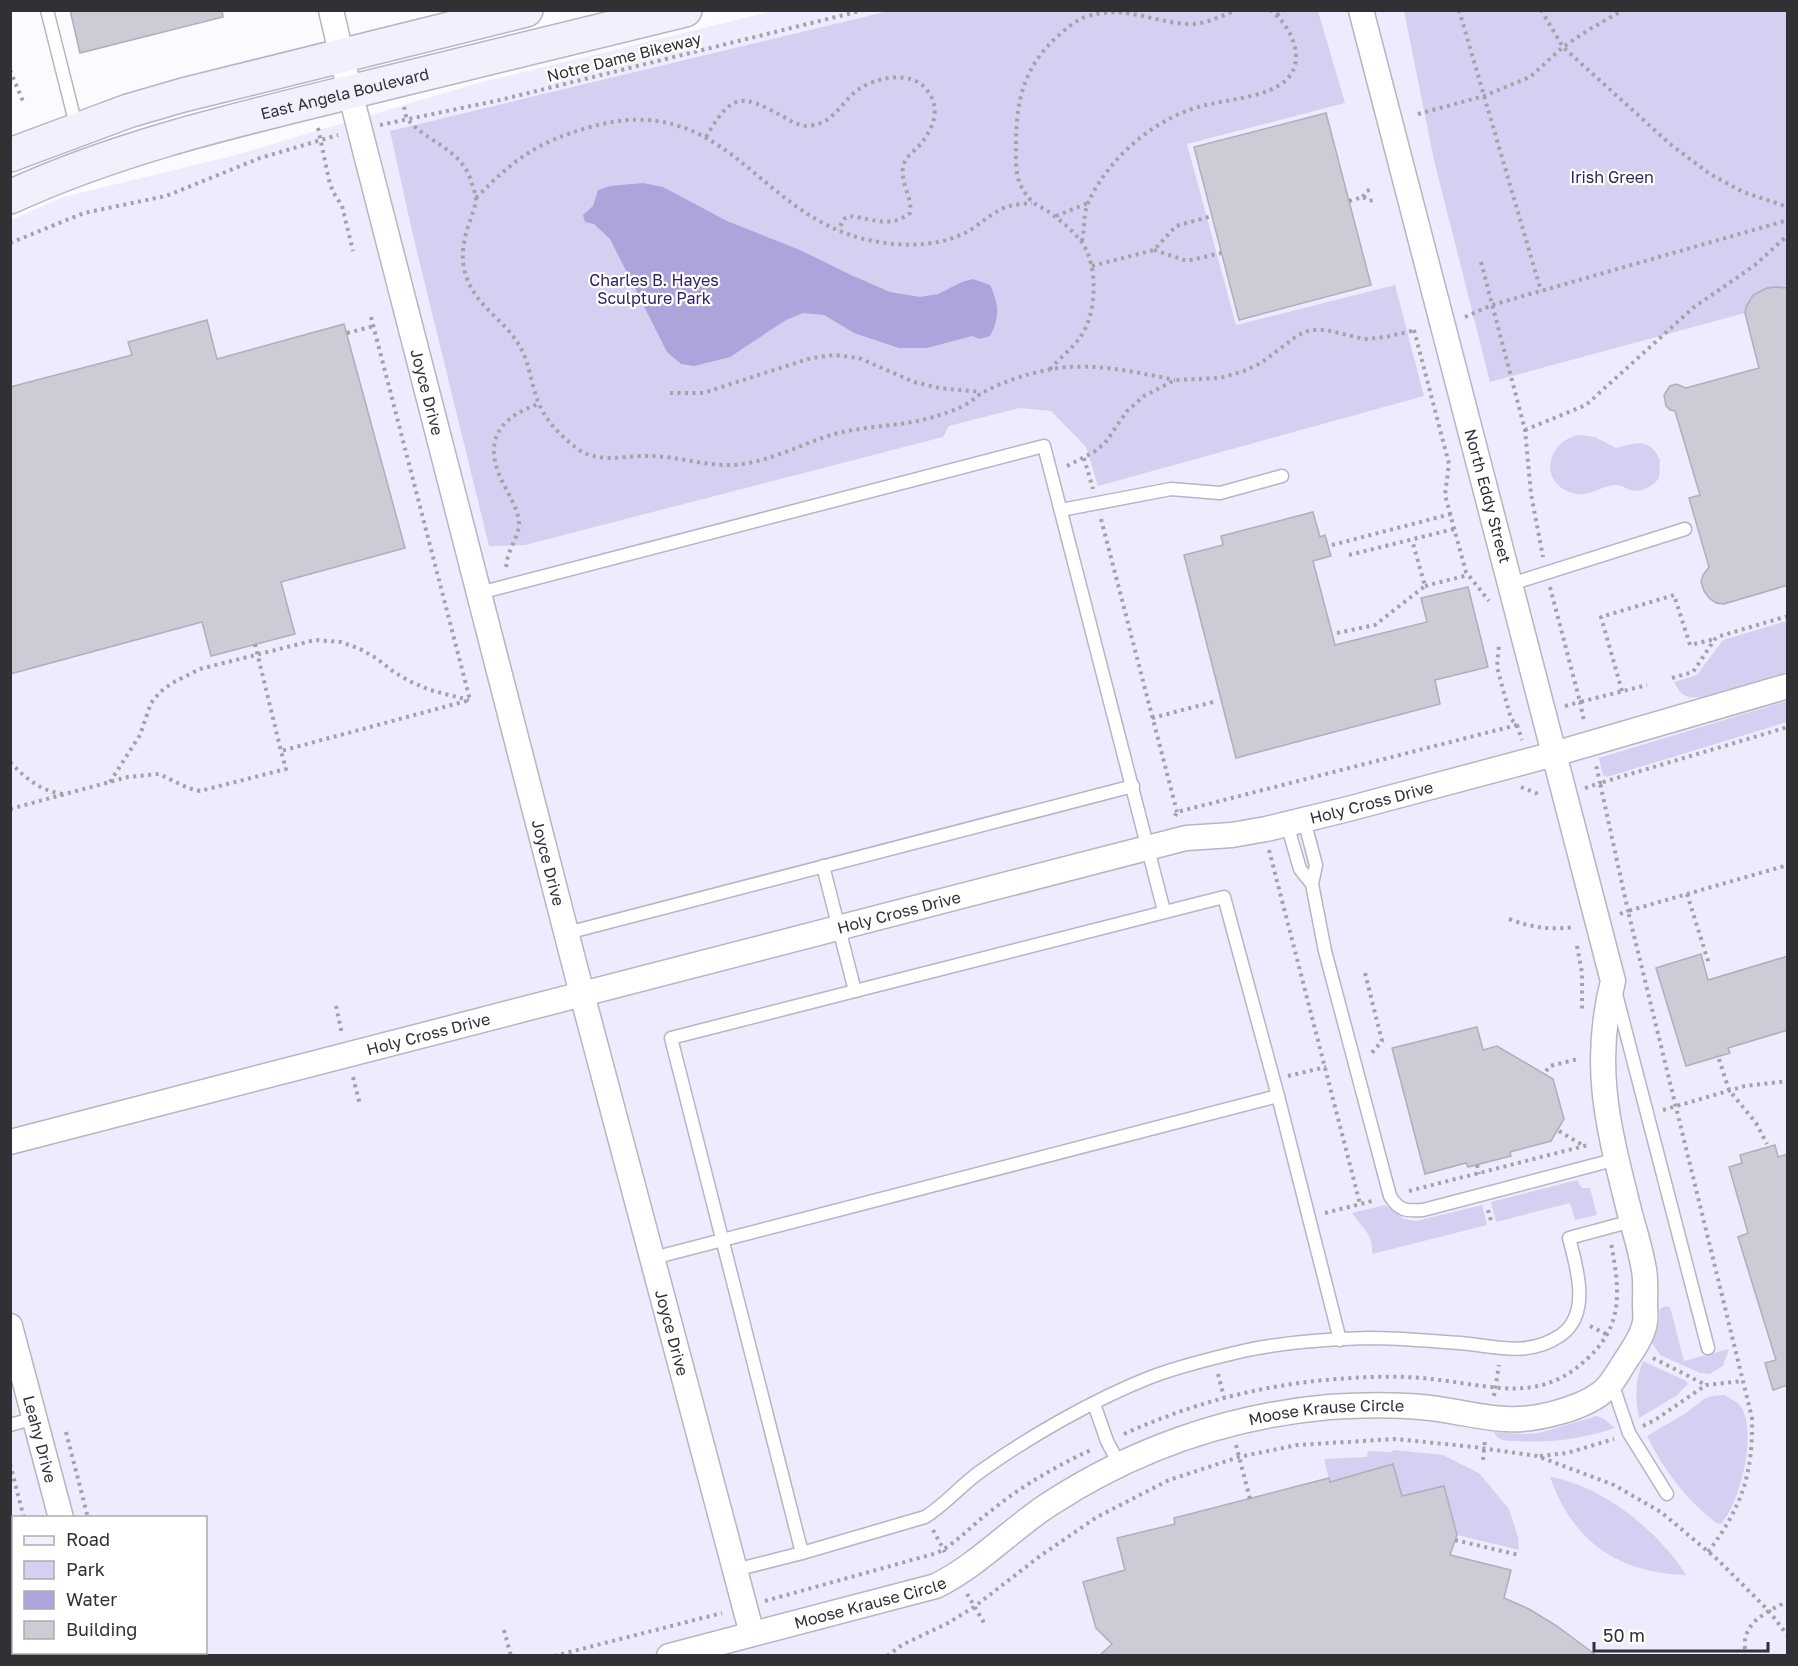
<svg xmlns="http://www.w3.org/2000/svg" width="1798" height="1666" viewBox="0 0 1798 1666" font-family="'Golos Text',sans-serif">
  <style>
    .built { fill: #edebfe; fill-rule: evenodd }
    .green { fill: #d4d0f2 }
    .water { fill: #aca5db }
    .building { fill: #cccbd6; stroke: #afaeba; stroke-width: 1.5 }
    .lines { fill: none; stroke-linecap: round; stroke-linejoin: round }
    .service-casing { stroke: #b6b5c1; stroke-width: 15 }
    .minor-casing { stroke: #b6b5c1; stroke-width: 27 }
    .secondary-casing { stroke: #b6b5c1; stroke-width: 36 }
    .path { stroke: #a3a2a7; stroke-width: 4; stroke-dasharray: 3 4.5; stroke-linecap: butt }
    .service { stroke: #fff; stroke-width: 12 }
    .minor { stroke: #fff; stroke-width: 24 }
    .secondary { stroke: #f1f0fc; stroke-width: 33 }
    .labels { text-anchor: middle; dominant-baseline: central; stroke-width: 4.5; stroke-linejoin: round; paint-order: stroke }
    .street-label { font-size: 16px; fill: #313035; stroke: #fff }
    .park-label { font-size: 16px; fill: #312160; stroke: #fff }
  </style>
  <rect width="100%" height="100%" fill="#fafaff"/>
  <path class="built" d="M 773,11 L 1787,11 L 1787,1655 L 11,1656 L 11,220 L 63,197 L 232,156 L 475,84 ZM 14,1518 L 206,1518 L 206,1652 L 14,1652 Z"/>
  <g class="green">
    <polygon points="889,11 1318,11 1345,103 1187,144 1236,325 1395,285 1424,396 1098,486 1086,447 1051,411 1019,408 949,426 943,437 525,545 489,546 412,231 390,131"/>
    <path d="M 1404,11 L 1787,11 L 1787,290 C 1765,288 1750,287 1745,313 L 1490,382 L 1434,160 Z"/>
    <path d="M 1578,435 L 1595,437 L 1616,448 C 1636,443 1649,437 1660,460 L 1659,478 C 1653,486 1642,493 1631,490 C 1626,489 1623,486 1618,485 C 1603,484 1592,496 1577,494 C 1539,487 1544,443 1578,435 Z"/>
    <path d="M 1787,621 L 1787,672 C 1769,678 1701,703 1686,696 C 1680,694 1677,687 1674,682 L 1697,675 L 1723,640 Z"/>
    <polygon points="1787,701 1787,722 1607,777 1603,775 1599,758"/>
    <polygon points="1577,1180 1582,1188 1590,1188 1597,1215 1575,1220 1570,1203 1496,1222 1491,1202"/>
    <path d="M 1385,1205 L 1404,1219 L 1416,1221 L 1482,1205 L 1487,1225 L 1372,1254 C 1374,1234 1362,1228 1352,1213 Z"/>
    <polygon points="1665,1306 1670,1307 1684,1361 1729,1349 1723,1366 1709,1374 1700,1373 1660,1355 1652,1343 1659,1322 1660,1309"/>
    <path d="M 1643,1361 L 1686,1381 L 1688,1384 L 1676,1396 L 1639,1418 C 1635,1397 1635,1381 1643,1361 Z"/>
    <path d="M 1724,1395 C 1733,1400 1741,1403 1744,1413 C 1755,1440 1740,1503 1721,1524 L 1716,1523 C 1686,1499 1664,1471 1647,1436 L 1686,1413 L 1704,1399 L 1712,1396 Z"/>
    <path d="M 1597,1416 L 1604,1419 L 1615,1428 C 1583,1439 1551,1443 1518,1441 C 1509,1441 1497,1442 1494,1432 L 1523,1434 L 1539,1433 Z"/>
    <polygon points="1394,1450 1443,1455 1479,1473 1509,1509 1518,1537 1519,1550 1457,1535 1444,1486 1402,1496 1393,1464 1330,1482 1324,1459 1367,1457 1368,1451 1391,1452"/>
    <path d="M 1550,1477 C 1601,1485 1659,1531 1686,1575 C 1618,1573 1573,1542 1550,1477 Z"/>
  </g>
  <path class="water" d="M 643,183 L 663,187 L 727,221 L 800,250 L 851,275 L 890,292 L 920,297 L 938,294 L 962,282 L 973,279 L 990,285 C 999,304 1000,317 990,336 L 980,339 L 972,336 L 927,348 L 899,348 L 854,333 L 824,315 L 803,313 L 786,320 L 730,357 L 694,366 L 681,364 L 667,352 L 610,239 L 594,224 L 585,222 L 583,215 L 593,206 L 598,190 L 610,186 Z"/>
  <g class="building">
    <polygon points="70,10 222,10 223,17 80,53"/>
    <polygon points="1326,113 1371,285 1239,320 1194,147"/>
    <polygon points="1776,287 1788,288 1788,585 1724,604 1716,603 1709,598 1704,591 1701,582 1703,575 1709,567 1689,498 1700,495 1675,411 1670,410 1666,406 1664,395 1670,386 1676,384 1686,388 1759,368 1745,313 1746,307 1753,295 1767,288"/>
    <polygon points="207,320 217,359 344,324 405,548 281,582 295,634 211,656 202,622 10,674 10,387 132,355 128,342"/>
    <polygon points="1313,512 1320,537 1325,535 1331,556 1313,561 1335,645 1427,622 1421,598 1468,587 1488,667 1435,680 1440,704 1236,758 1184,555 1223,545 1221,536"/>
    <polygon points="1701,954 1708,980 1788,956 1788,1030 1728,1048 1730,1053 1686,1066 1656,968"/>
    <polygon points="1477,1027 1483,1050 1497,1046 1553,1079 1564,1119 1551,1141 1510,1152 1511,1156 1468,1167 1466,1163 1425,1174 1392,1048"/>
    <polygon points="1775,1145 1778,1157 1788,1154 1788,1385 1773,1390 1765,1363 1776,1360 1738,1237 1748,1233 1729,1167 1742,1163 1740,1155"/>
    <polygon points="1393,1464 1402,1496 1444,1486 1457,1535 1450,1555 1511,1570 1504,1598 1529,1609 1557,1626 1597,1656 1099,1656 1112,1644 1096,1628 1083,1582 1125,1570 1117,1538 1175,1524 1174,1518 1329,1478 1330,1482"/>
  </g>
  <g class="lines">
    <g class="service-casing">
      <g id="service">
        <polyline points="47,10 77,129"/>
        <polyline points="1061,510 1171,489 1220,493 1282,476"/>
        <polyline points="1511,584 1685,529"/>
        <polyline points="479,593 1044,446 1164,911"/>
        <path d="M 1304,820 L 1316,865 L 1312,884 L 1325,951 L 1390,1196 C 1399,1211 1406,1211 1423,1210 L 1617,1159"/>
        <polyline points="1287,824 1300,869 1312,884"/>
        <path d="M 823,866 L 855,991 L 671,1038 L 802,1553 L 925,1517 C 946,1504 961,1485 981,1471 C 1030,1436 1095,1399 1151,1377 C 1180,1366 1213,1358 1243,1351 C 1284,1342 1327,1339 1369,1338 C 1399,1338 1430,1341 1460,1343 C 1496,1346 1527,1358 1561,1335 C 1591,1314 1577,1268 1569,1238 L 1632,1221"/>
        <polyline points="567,933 1133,786"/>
        <polyline points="855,991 1224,897 1278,1096 1340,1340"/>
        <polyline points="1616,994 1708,1348"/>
        <polyline points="653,1258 1278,1096"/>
        <polyline points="1612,1383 1629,1433 1667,1494"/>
        <polyline points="1094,1404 1107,1441 1119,1464"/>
        <polyline points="10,1425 35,1418"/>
        <polyline points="735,1570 802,1553"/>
      </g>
    </g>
    <g class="minor-casing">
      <g id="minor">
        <path id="s1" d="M 331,10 L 350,92 L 582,994 L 752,1634"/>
        <path id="s2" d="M 10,1142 L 1186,838 L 1232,835 L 1266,829 L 1348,809 L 1554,754 L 1788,686"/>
        <path id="s3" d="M 10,1326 L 61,1518"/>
        <polyline points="98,1652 99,1656"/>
        <path id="s4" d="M 669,1656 L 936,1586 C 978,1565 1009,1531 1048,1505 C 1132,1450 1228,1416 1329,1407 C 1359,1405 1390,1404 1421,1407 C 1449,1409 1478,1418 1506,1419 C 1533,1421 1578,1410 1600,1394 C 1611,1386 1617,1374 1624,1363 C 1632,1351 1643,1336 1645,1322 C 1646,1316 1645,1310 1645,1304 C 1645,1293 1646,1281 1644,1270 C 1641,1251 1635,1232 1630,1214 C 1609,1130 1591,1068 1613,981 L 1361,10"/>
      </g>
    </g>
    <g class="secondary-casing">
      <g id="secondary">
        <polyline points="10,155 128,111 183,95 526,10"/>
        <path id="s5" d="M 10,197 C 121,146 240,119 358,90 C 467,64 576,37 685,10"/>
      </g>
    </g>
    <g class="path">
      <polyline points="1459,10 1541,291"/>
      <polyline points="1541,10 1563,47 1670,144 1710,174 1743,192 1788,207"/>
      <polyline points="1277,15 1285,10"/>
      <polyline points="10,70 24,104"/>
      <path d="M 404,107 C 405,111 405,117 409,121 C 428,142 462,150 471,181 C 473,187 476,194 476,201 C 475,207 472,214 470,221 C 463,240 459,261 468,281 C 479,308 505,321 519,345 C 530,363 531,385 539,404 C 547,422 560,435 575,447 C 597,465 625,455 650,456 C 676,456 701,465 727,465 C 761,466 799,445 831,435 C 865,425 900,427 933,417 C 946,413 960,409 971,401 C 976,398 979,394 984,392 C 1004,381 1030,373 1052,369 C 1094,362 1135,372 1175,380"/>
      <polyline points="1418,114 1484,96 1530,77 1563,47 1590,29 1623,10"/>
      <polyline points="380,125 500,100 864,10"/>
      <polyline points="318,128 329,180 333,192 342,206 353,251"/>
      <path d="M 706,137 C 732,93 740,93 784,117 C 794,123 803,128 814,125 C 835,121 843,100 859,89 C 877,77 912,70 927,90 C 942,109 933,130 918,147 C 913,152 906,157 904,164 C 898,180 913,197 910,213 C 890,229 871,218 849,216 L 844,219 L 838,230"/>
      <polyline points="1363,197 1366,191 1374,189"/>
      <path d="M 476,198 C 514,159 537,142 590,127 C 725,89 755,212 864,239 C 897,247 936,248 967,232 C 981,224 994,210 1010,206 C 1017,204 1025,204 1032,203"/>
      <polyline points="1349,201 1363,197 1369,201 1377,199"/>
      <polyline points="1056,216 1088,203"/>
      <path d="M 1082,241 C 1085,228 1083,213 1089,201 C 1110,155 1161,113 1211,104 C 1233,99 1268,96 1285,81 C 1308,61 1291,25 1270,10"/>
      <polyline points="10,243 84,213 166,196 260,158 338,135"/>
      <polyline points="1154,250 1187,261 1221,253"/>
      <polyline points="1481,262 1525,430 1531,494 1543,557"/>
      <polyline points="1092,266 1154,250 1176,226 1212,216"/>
      <polyline points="371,317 470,700"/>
      <polyline points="1465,317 1492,305 1788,220"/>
      <polyline points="1414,330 1449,464 1445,495 1466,572 1489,601"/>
      <polyline points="347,333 374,326"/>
      <path d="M 1050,369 C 1060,358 1073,348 1081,336 C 1097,313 1098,267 1083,244 C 1077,235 1066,225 1057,218 C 1042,205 1031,207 1021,186 C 1015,174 1016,158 1016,145 C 1016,100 1024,66 1059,35 C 1067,28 1075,21 1085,17 C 1126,4 1150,22 1188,24 C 1205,25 1221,16 1236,10"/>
      <polyline points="670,393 703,393 811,358 834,355 859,358 914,382 939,388 981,392"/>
      <polyline points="1525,430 1586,405 1693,308 1755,265 1788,235"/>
      <polyline points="1084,458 1093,489"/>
      <polyline points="1067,466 1094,452 1105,443 1127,411 1144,396 1175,380 1220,378 1244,371 1261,363 1298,335 1310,330 1326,330 1364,339 1386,337 1416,330"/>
      <polyline points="1101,519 1177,812"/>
      <polyline points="1332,545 1451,514"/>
      <polyline points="1349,555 1454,529"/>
      <path d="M 506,567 C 507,563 507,558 509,554 C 512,543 519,535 519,523 C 518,509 510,497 504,485 C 482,443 497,418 539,404"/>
      <polyline points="1425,586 1468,575"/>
      <polyline points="1550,587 1580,702 1647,685"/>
      <polyline points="1337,633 1375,625 1425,586 1412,540"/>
      <polyline points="255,644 281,751"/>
      <polyline points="1672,678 1693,672 1715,639 1720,636 1788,616"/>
      <polyline points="1622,691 1601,617 1674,595 1690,645 1715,639"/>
      <polyline points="1565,706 1580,702 1584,721"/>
      <polyline points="1152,718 1217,701"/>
      <polyline points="1517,725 1522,740"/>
      <path d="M 10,762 C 26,779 41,791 63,794"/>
      <polyline points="110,782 140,735 151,703 160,692 172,683 200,669 315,640 341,642 360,649 376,658 394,672 409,681 430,690 469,700"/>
      <polyline points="1521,787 1536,793 1540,798"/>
      <polyline points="1585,788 1600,783 1596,765"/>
      <polyline points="10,809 128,777 159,774 188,788 200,791 286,769 281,751 470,700"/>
      <polyline points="1175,816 1177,812 1517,725 1511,719 1497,667 1499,644"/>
      <polyline points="1269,850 1360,1204"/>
      <polyline points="1687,894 1709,964"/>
      <polyline points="1620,914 1628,911 1600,783 1788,727"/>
      <path d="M 1509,919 C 1533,928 1549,930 1575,927"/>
      <polyline points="1577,946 1582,973 1582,1010"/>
      <polyline points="1365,973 1382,1041 1370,1055"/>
      <polyline points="336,1006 342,1034"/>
      <polyline points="1719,1059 1729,1090 1756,1123 1767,1144"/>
      <polyline points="1546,1071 1550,1066 1578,1059"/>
      <polyline points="1288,1076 1326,1067"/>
      <polyline points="353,1077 360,1105"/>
      <polyline points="1663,1110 1745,1086 1788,1081"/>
      <polyline points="1559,1131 1584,1146"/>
      <polyline points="1477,1165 1479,1174"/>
      <polyline points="1409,1191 1588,1145"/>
      <polyline points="1488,1210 1492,1224"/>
      <polyline points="1325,1213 1376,1200"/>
      <polyline points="1590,1326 1608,1335"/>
      <polyline points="1653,1358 1706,1385"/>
      <polyline points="1218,1374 1224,1397"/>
      <polyline points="1494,1396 1499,1365"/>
      <polyline points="1643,1426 1655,1420 1706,1385 1743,1381"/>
      <polyline points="66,1432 88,1518"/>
      <path d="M 1124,1434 C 1197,1401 1272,1382 1353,1378 C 1381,1376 1411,1376 1439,1380 C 1498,1387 1542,1403 1589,1357 C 1625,1323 1619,1287 1611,1243"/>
      <polyline points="1236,1445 1250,1499"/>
      <polyline points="1540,1456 1567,1453 1614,1439"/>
      <polyline points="1483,1460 1485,1440"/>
      <polyline points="10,1464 24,1518"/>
      <polyline points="933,1530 945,1552"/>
      <polyline points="1455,1540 1519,1555"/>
      <path d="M 1708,1552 C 1742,1507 1753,1474 1752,1418 L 1628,911 L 1788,865"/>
      <polyline points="967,1594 986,1626"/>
      <path d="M 765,1601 L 937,1553 C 958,1542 973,1524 992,1510 C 1023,1485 1058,1465 1093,1449"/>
      <polyline points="504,1630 511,1656"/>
      <path d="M 1745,1649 C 1742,1622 1767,1612 1788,1601"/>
      <polyline points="60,1652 60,1656"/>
      <polyline points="554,1656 722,1613"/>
      <polyline points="887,1656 902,1645 948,1623 974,1607 1040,1556 1097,1517 1169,1480 1239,1457 1297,1445 1395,1439 1474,1447 1537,1456 1614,1485 1661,1512 1718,1560 1769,1611 1788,1636"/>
    </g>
    <use href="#service" class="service"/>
    <use href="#minor" class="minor"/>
    <use href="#secondary" class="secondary"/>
  </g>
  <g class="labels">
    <g class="street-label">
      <text transform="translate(624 57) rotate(-14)">Notre Dame Bikeway</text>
      <text stroke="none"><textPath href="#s5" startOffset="351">East Angela Boulevard</textPath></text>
      <text stroke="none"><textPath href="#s1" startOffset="394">Joyce Drive</textPath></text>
      <text transform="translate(1488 496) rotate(75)">North Eddy Street</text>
      <text stroke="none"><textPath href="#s2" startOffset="1404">Holy Cross Drive</textPath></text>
      <text stroke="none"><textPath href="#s1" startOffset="880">Joyce Drive</textPath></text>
      <text stroke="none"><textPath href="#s2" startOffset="918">Holy Cross Drive</textPath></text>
      <text stroke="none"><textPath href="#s2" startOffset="432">Holy Cross Drive</textPath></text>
      <text stroke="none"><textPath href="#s1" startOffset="1366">Joyce Drive</textPath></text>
      <text stroke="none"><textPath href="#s4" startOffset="712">Moose Krause Circle</textPath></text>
      <text stroke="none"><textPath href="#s3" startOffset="117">Leahy Drive</textPath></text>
      <text stroke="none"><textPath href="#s4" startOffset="208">Moose Krause Circle</textPath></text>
    </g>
    <g class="park-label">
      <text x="1612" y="177">Irish Green</text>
      <text x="654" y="280">Charles B. Hayes<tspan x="654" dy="18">Sculpture Park</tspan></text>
    </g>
  </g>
  <rect width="1798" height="1666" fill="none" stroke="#313035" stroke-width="24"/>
  <rect x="12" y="1516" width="195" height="138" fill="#ffffff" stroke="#adacae" stroke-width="1.5"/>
  <rect x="24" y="1536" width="30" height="9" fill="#f1f0fc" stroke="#adacae" stroke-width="1.5"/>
  <text x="66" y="1546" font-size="18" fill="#313035">Road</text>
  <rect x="24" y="1561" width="30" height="18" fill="#d4d0f2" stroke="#adacae" stroke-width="1.5"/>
  <text x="66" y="1576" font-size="18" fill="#313035">Park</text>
  <rect x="24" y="1591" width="30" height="18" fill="#aca5db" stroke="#adacae" stroke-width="1.5"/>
  <text x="66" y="1606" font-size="18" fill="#313035">Water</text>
  <rect x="24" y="1621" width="30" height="18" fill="#cccbd6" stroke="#adacae" stroke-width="1.5"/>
  <text x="66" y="1636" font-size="18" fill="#313035">Building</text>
  <path d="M1594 1642v9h174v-9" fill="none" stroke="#313035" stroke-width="3"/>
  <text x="1603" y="1642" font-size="18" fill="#313035" stroke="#ffffff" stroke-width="4.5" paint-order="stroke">50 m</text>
</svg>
